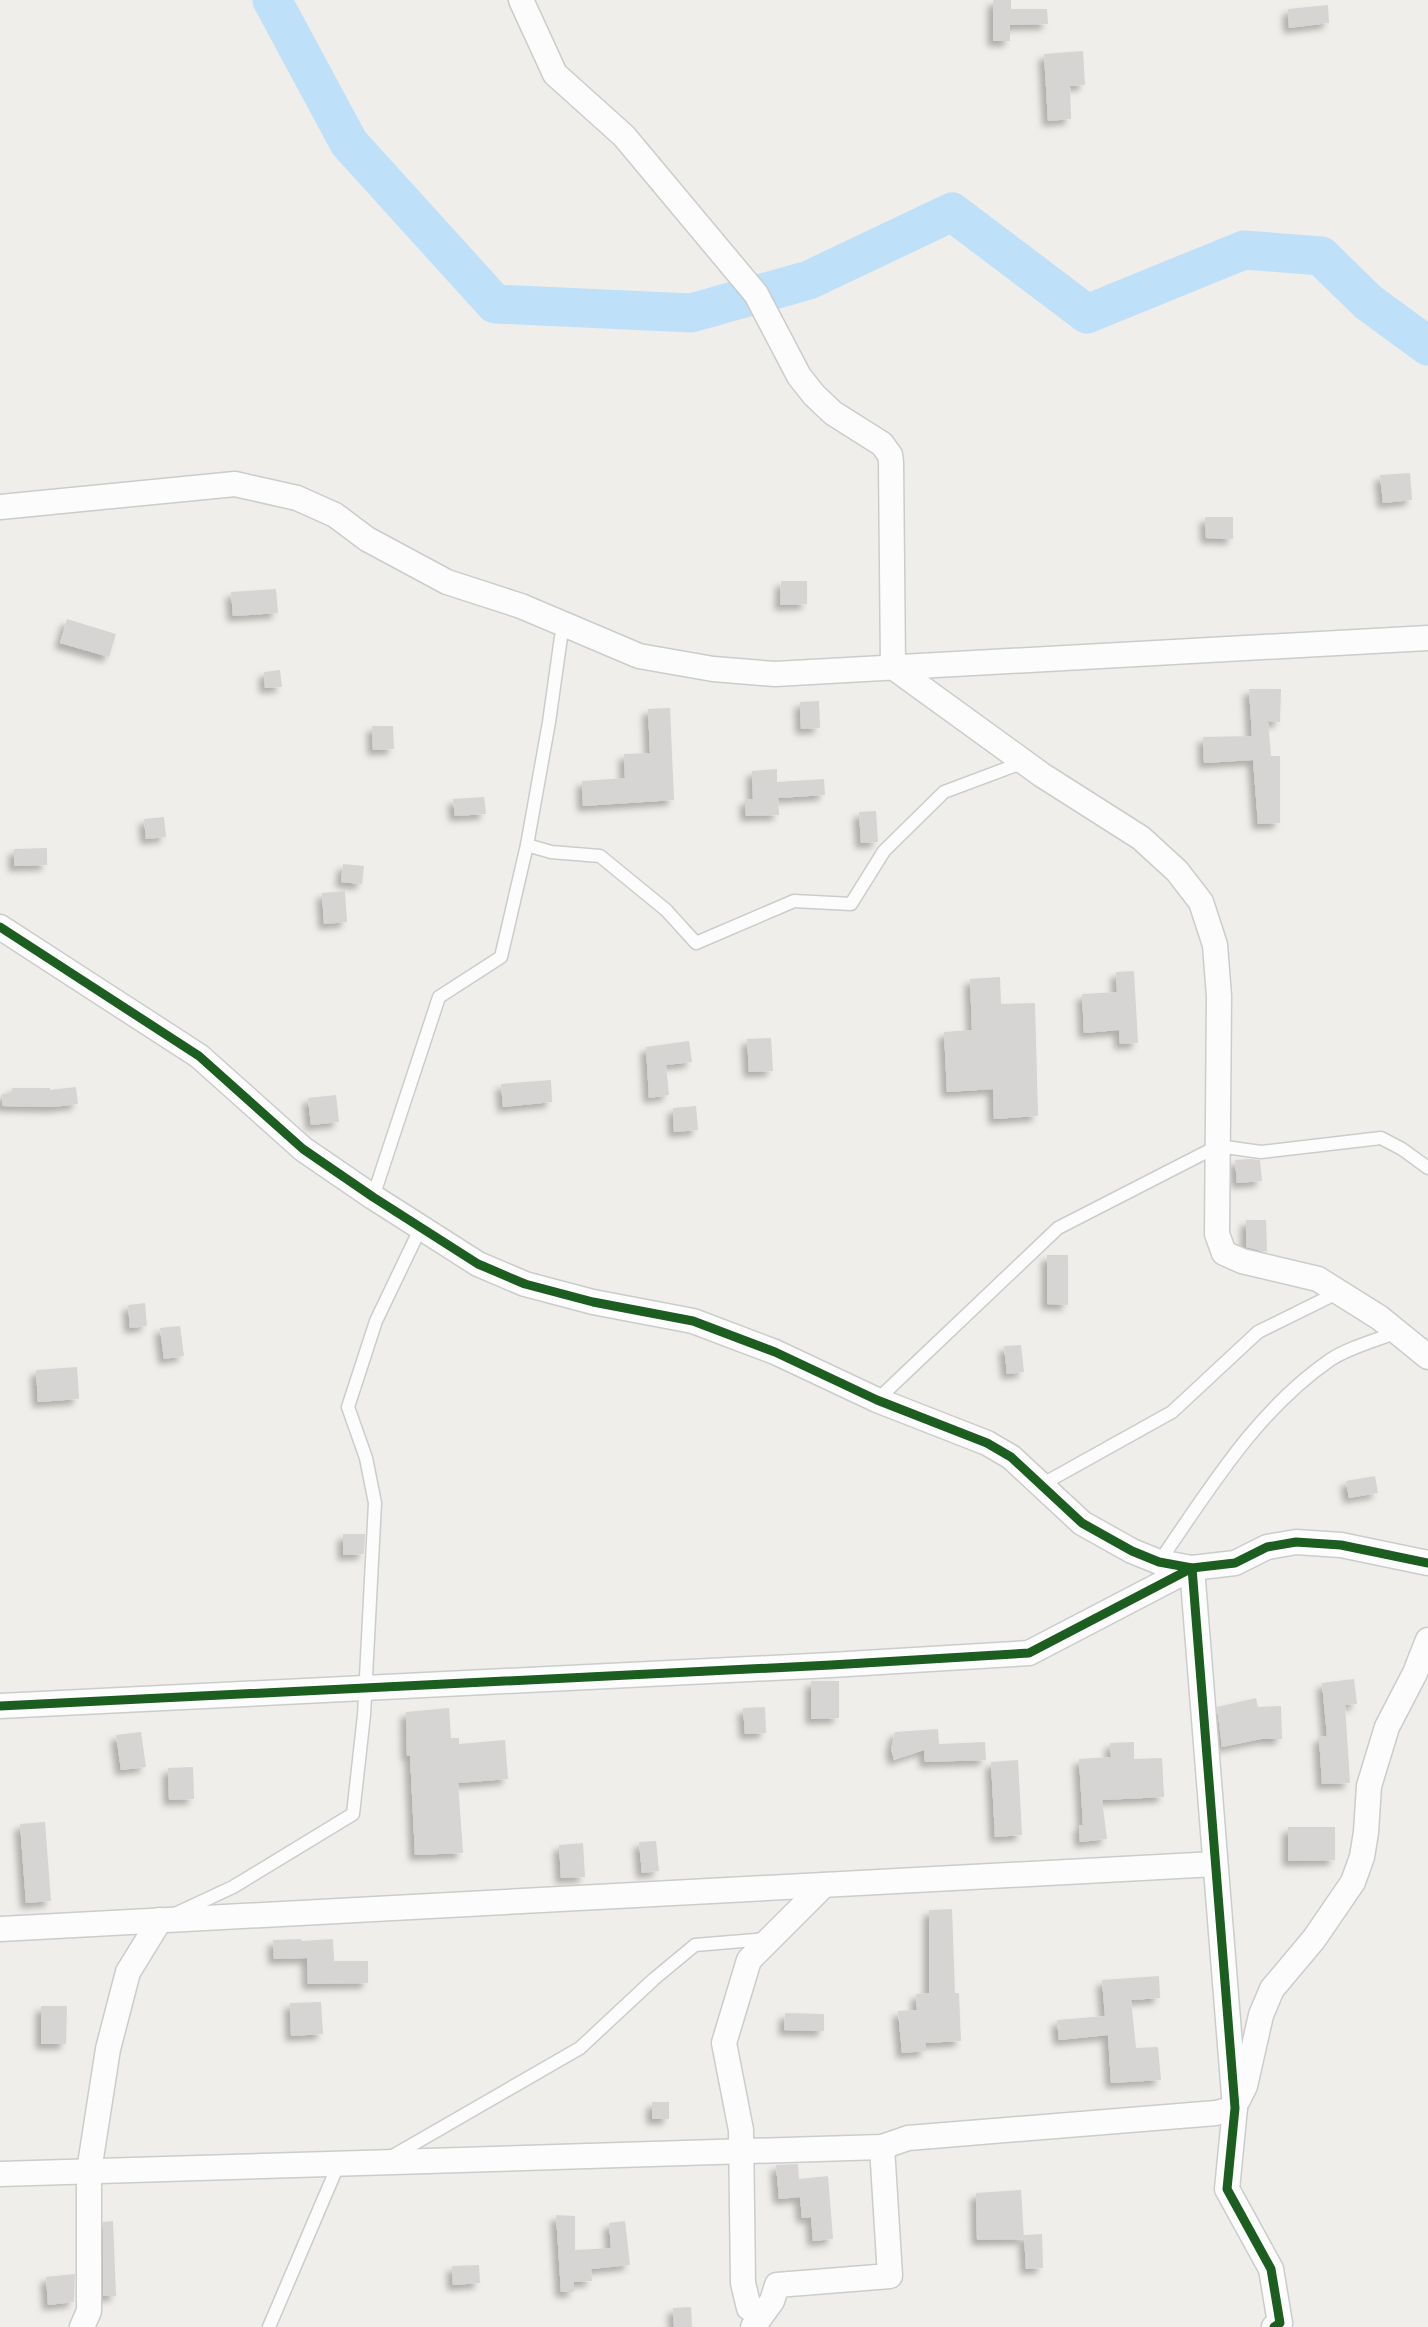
<svg xmlns="http://www.w3.org/2000/svg" width="1428" height="2327" viewBox="0 0 1428 2327" font-family="Overpass,sans-serif">
  <style>
    .lines { fill: none; stroke-linecap: round; stroke-linejoin: round }
    .river { stroke: #bfe0f9; stroke-width: 39 }
    .building { fill: #d6d5d3; filter: url(#shadow) }
    .service-casing { stroke: #cbcccc; stroke-width: 15 }
    .minor-casing { stroke: #cbcccc; stroke-width: 27 }
    .service { stroke: #fdfcfc; stroke-width: 12 }
    .minor { stroke: #fdfcfc; stroke-width: 24 }
    .cycleway-casing { stroke: #fff; stroke-width: 13 }
    .cycleway { stroke: #1b5e20; stroke-width: 9 }
  </style>
  <defs>
    <filter id="shadow"><feDropShadow dx="-5.5" dy="5.5" stdDeviation="3" flood-color="#0004"/></filter>
  </defs>
  <rect width="100%" height="100%" fill="#efeeea"/>
  <g class="lines">
    <polyline class="river" points="272,0 349,143 495,304 691,313 809,280 952,212 1087,314 1244,250 1321,256 1368,302 1428,346"/>
  </g>
  <g class="building">
    <polygon points="993,0 1011,0 1011,9 1047,9 1048,24 1010,25 1010,41 993,41"/>
    <polygon points="1328,5 1329,23 1289,28 1288,9"/>
    <polygon points="1083,51 1085,85 1070,86 1071,119 1048,121 1044,54"/>
    <polygon points="1410,473 1412,500 1383,503 1380,475"/>
    <polygon points="1205,517 1233,517 1233,539 1206,538"/>
    <polygon points="781,581 807,581 807,604 780,605"/>
    <polygon points="276,589 278,613 233,616 231,592"/>
    <polygon points="67,619 116,634 109,657 60,643"/>
    <polygon points="280,670 282,687 265,688 264,672"/>
    <polygon points="1249,689 1281,689 1280,722 1268,721 1271,756 1280,756 1280,823 1258,824 1253,760 1204,763 1203,737 1252,736"/>
    <polygon points="819,701 820,728 801,729 800,702"/>
    <polygon points="670,708 674,800 583,806 582,781 625,778 624,754 650,753 648,709"/>
    <polygon points="372,726 393,726 394,749 373,750"/>
    <polygon points="777,769 777,782 824,779 825,795 778,798 779,815 746,816 745,800 753,799 752,771"/>
    <polygon points="484,797 486,814 455,816 453,799"/>
    <polygon points="876,811 878,842 861,843 859,812"/>
    <polygon points="164,817 166,837 146,839 144,819"/>
    <polygon points="47,848 47,865 14,866 14,849"/>
    <polygon points="343,864 364,866 362,884 341,882"/>
    <polygon points="345,891 347,922 324,924 322,893"/>
    <polygon points="1134,971 1138,1043 1120,1044 1119,1030 1084,1033 1082,994 1117,992 1116,972"/>
    <polygon points="1000,977 1001,1004 1035,1003 1038,1116 994,1119 993,1089 947,1092 944,1032 972,1030 970,979"/>
    <polygon points="771,1038 773,1071 749,1072 747,1039"/>
    <polygon points="689,1041 692,1062 666,1065 669,1095 649,1098 646,1047"/>
    <polygon points="551,1080 552,1102 503,1107 501,1084"/>
    <polygon points="76,1087 78,1104 53,1107 2,1106 2,1094 11,1093 12,1088 50,1088 50,1090"/>
    <polygon points="336,1095 339,1122 311,1125 308,1098"/>
    <polygon points="696,1106 698,1130 674,1132 673,1108"/>
    <polygon points="1250,1159 1260,1160 1262,1181 1237,1183 1235,1160"/>
    <polygon points="1246,1220 1266,1220 1267,1252 1246,1247"/>
    <polygon points="1047,1255 1068,1255 1068,1305 1047,1304"/>
    <polygon points="145,1303 147,1326 130,1328 128,1305"/>
    <polygon points="180,1326 184,1356 164,1359 160,1328"/>
    <polygon points="1021,1345 1024,1372 1007,1374 1004,1346"/>
    <polygon points="77,1367 79,1399 38,1402 36,1370"/>
    <polygon points="1375,1476 1378,1493 1349,1498 1346,1481"/>
    <polygon points="343,1534 365,1534 364,1554 343,1555"/>
    <polygon points="1354,1679 1357,1704 1345,1705 1350,1783 1322,1784 1319,1737 1327,1736 1322,1683"/>
    <polygon points="811,1681 839,1681 839,1718 811,1719"/>
    <polygon points="1256,1698 1258,1707 1281,1706 1282,1739 1261,1739 1222,1747 1217,1707"/>
    <polygon points="765,1707 766,1733 745,1734 743,1708"/>
    <polygon points="449,1708 451,1738 459,1738 459,1744 505,1740 508,1779 458,1783 463,1853 415,1855 410,1755 407,1756 406,1712"/>
    <polygon points="938,1729 939,1744 985,1742 986,1760 925,1762 924,1750 894,1760 891,1749 895,1732"/>
    <polygon points="141,1732 146,1767 121,1770 116,1735"/>
    <polygon points="1134,1742 1134,1759 1162,1758 1164,1797 1102,1800 1107,1839 1080,1842 1079,1825 1083,1825 1079,1759 1111,1757 1110,1743"/>
    <polygon points="1018,1760 1022,1835 995,1837 991,1762"/>
    <polygon points="193,1767 194,1799 169,1800 168,1768"/>
    <polygon points="45,1822 51,1901 26,1903 20,1824"/>
    <polygon points="1288,1827 1335,1827 1335,1860 1288,1861"/>
    <polygon points="656,1841 659,1871 642,1873 639,1842"/>
    <polygon points="583,1843 585,1877 561,1878 559,1845"/>
    <polygon points="952,1909 955,1993 959,1993 961,2041 925,2043 926,2051 902,2053 898,2011 917,2010 916,1994 929,1993 929,1910"/>
    <polygon points="301,1939 302,1941 333,1939 334,1961 368,1961 368,1983 308,1984 307,1958 274,1959 273,1940"/>
    <polygon points="1159,1976 1160,1998 1131,2000 1136,2048 1158,2047 1161,2080 1111,2083 1108,2035 1059,2040 1057,2020 1105,2016 1102,1980"/>
    <polygon points="321,2002 323,2034 291,2036 290,2003"/>
    <polygon points="41,2006 67,2006 66,2044 41,2044"/>
    <polygon points="785,2013 824,2014 824,2031 784,2030"/>
    <rect x="652" y="2102" width="17" height="17"/>
    <polygon points="798,2164 799,2179 828,2176 833,2239 813,2241 811,2217 802,2218 800,2197 779,2199 776,2165"/>
    <polygon points="1021,2190 1024,2239 977,2240 976,2193"/>
    <polygon points="556,2215 575,2216 575,2250 611,2248 609,2223 625,2221 630,2265 591,2269 592,2281 574,2282 574,2292 561,2292"/>
    <polygon points="113,2221 116,2296 103,2296 103,2222"/>
    <polygon points="1042,2234 1043,2268 1026,2269 1024,2235"/>
    <polygon points="479,2265 480,2283 453,2285 452,2266"/>
    <polygon points="75,2274 74,2302 48,2305 46,2277"/>
    <polygon points="691,2307 692,2327 674,2327 673,2308"/>
  </g>
  <g class="lines">
    <g class="service-casing">
      <g id="service">
        <polyline points="567,626 561,637 549,722 527,845 551,852 600,856 666,910 696,943 794,901 851,904 884,851 944,792 1024,762"/>
        <polyline points="373,1197 439,997 501,957 527,845"/>
        <polyline points="877,1400 1058,1228 1218,1146 1261,1152 1381,1138 1402,1149 1428,1168"/>
        <polyline points="1041,1485 1172,1412 1258,1332 1339,1292"/>
        <path d="M 1159,1562 C 1209,1490 1256,1411 1330,1360 C 1347,1348 1377,1340 1397,1332"/>
        <polyline points="177,1913 233,1887 353,1814 364,1715 375,1503 366,1458 348,1407 376,1321 421,1227"/>
        <polyline points="391,2157 580,2048 654,1979 695,1945 767,1939"/>
        <polyline points="269,2327 339,2163"/>
      </g>
    </g>
    <g class="minor-casing">
      <g id="minor">
        <polyline points="521,0 555,74 624,136 756,294 799,376 814,395 833,413 882,444 890,455 891,462 893,667"/>
        <polyline points="0,507 235,484 297,498 335,515 367,539 447,582 521,606 639,656 713,669 775,674 1428,638"/>
        <polyline points="893,667 1042,775 1141,838 1177,871 1201,902 1215,945 1219,996 1217,1234 1224,1253 1242,1261 1318,1279 1380,1318 1428,1357"/>
        <polyline points="0,927 199,1056 303,1149 373,1197 478,1264 525,1284 593,1302 693,1321 775,1352 877,1400 987,1443 1011,1457 1082,1523 1132,1551 1159,1562 1192,1568 1235,1563 1267,1547 1296,1542 1341,1545 1428,1563"/>
        <polyline points="0,1706 831,1665 1029,1653 1192,1568 1235,2108 1227,2189 1271,2269 1280,2323 1274,2327"/>
        <polyline points="0,1929 1215,1864"/>
        <polyline points="1238,2100 1245,2086 1261,2015 1272,1989 1314,1939 1353,1882 1362,1857 1366,1832 1369,1786 1387,1727 1415,1673 1428,1640"/>
        <polyline points="0,2174 882,2147 908,2138 1216,2113 1235,2108"/>
        <polyline points="749,2308 743,2283 741,2130 724,2043 749,1960 824,1885"/>
        <polyline points="82,2327 89,2311 89,2171 108,2049 128,1972 160,1920"/>
        <polyline points="753,2327 772,2301 777,2285 890,2276 882,2147"/>
      </g>
    </g>
    <use href="#service" class="service"/>
    <use href="#minor" class="minor"/>
    <g class="cycleway-casing">
      <g id="cycleway">
        <polyline points="0,927 199,1056 303,1149 373,1197 478,1264 525,1284 593,1302 693,1321 775,1352 877,1400 987,1443 1011,1457 1082,1523 1132,1551 1159,1562 1192,1568 1235,1563 1267,1547 1296,1542 1341,1545 1428,1563"/>
        <polyline points="0,1706 831,1665 1029,1653 1192,1568 1235,2108 1227,2189 1271,2269 1280,2323 1274,2327"/>
      </g>
    </g>
    <use href="#cycleway" class="cycleway"/>
  </g>
</svg>
